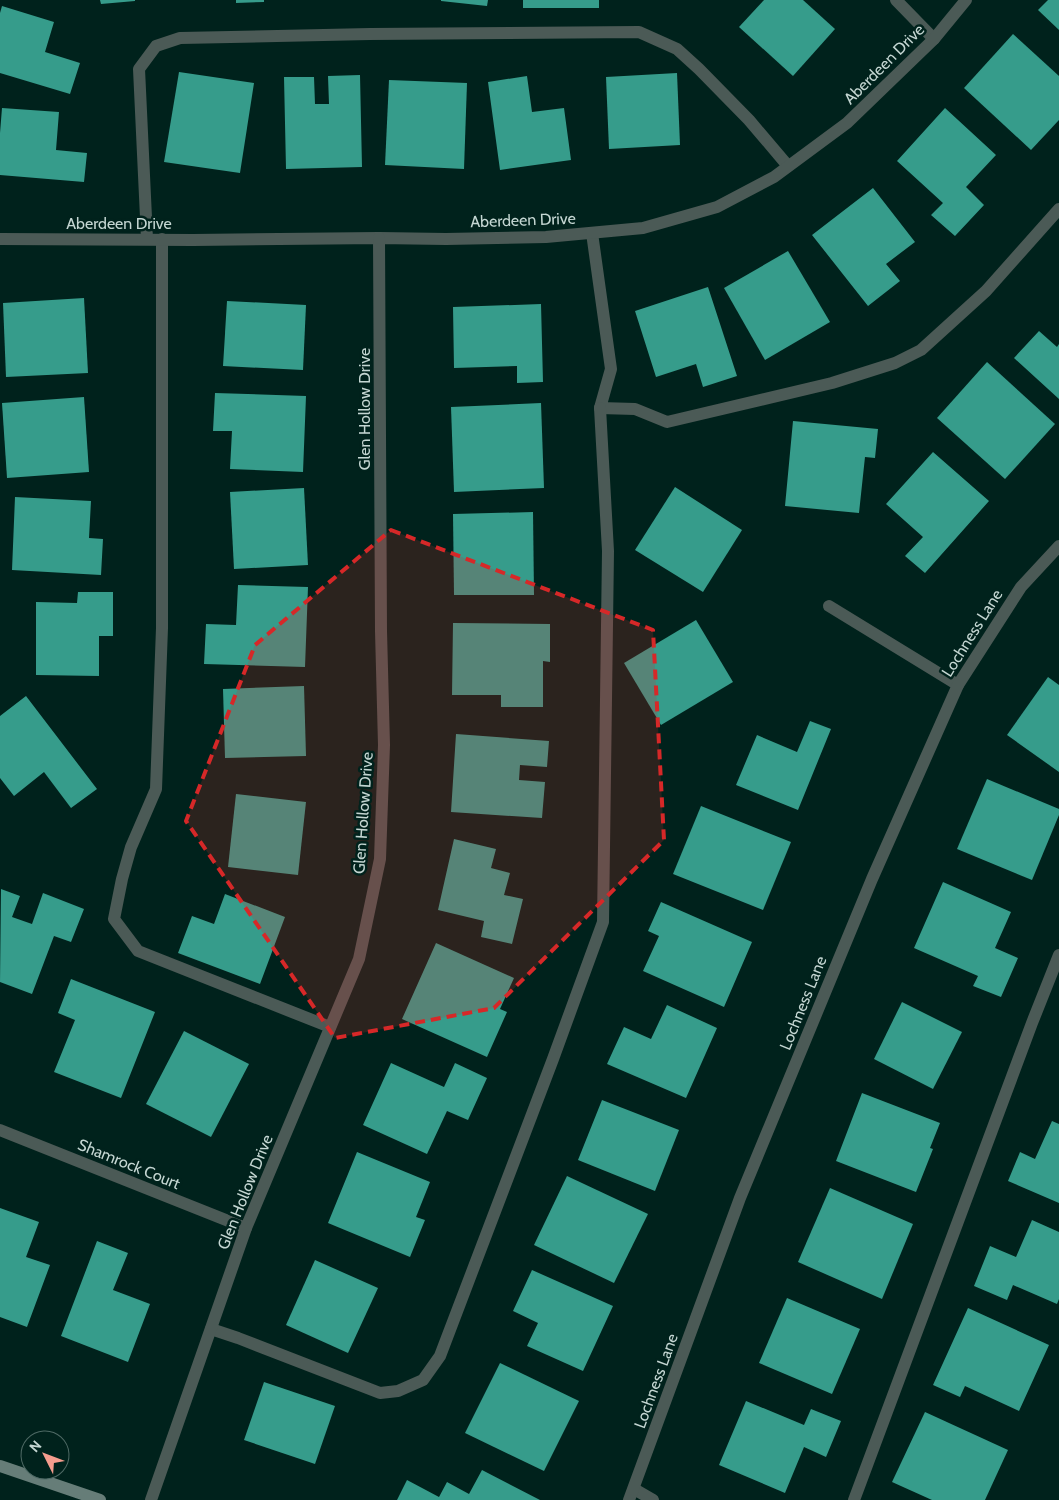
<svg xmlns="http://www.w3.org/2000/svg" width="1059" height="1500" viewBox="0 0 1059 1500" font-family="Cabin,sans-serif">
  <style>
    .building { fill: #369c8b }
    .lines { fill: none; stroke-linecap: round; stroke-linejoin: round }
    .lane { stroke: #4b5a56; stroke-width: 12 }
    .street { stroke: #4b5a56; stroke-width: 12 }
    .secondary { stroke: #667d78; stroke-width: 12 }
    .marked { fill: #d62828; fill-opacity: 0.2; stroke: #d62828; stroke-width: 4; stroke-dasharray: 10 6; stroke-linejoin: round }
    .labels { text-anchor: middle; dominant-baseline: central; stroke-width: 5; stroke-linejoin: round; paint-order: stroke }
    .street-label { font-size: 16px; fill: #c4d6d2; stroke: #00221c }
  </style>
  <rect width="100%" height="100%" fill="#00221c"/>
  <g class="building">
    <polygon points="100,0 135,0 135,1 101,4"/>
    <polygon points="236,0 264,0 264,2 236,3"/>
    <polygon points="441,0 488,0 487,6 441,1"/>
    <rect x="523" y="0" width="76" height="8"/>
    <polygon points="764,0 803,0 835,29 793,76 739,27"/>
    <polygon points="1048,0 1059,0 1059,30 1038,10"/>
    <polygon points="2,6 54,22 45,52 80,63 70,94 0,73 0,13"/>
    <polygon points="1013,34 1059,76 1059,120 1031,150 964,88"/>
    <polygon points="179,72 254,83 240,173 164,162"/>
    <polygon points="677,73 680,145 609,149 606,77"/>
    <polygon points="360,75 362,167 286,169 284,77 314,77 315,104 329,104 328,76"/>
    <polygon points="527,76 532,112 564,108 571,160 500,170 488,82"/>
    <polygon points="389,80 467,83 464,169 385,165"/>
    <polygon points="2,108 59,112 56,150 87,153 84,182 0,175 0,133"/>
    <polygon points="945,108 996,155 966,187 984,205 955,236 931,215 943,203 897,161"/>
    <polygon points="873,188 915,242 886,264 900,281 868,306 812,235"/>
    <polygon points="788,251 830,322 765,360 724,288"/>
    <polygon points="708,287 737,376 703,387 696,364 656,377 635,311"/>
    <polygon points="84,298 88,373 6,377 3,303"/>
    <polygon points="227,301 306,305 303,370 223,366"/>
    <polygon points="541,304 543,382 517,383 517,366 454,368 453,307"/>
    <polygon points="1039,331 1057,347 1059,344 1059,399 1014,358"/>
    <polygon points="987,362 1055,424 1005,479 937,418"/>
    <polygon points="215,393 306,396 303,472 230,469 232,431 213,431"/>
    <polygon points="84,397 89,472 7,478 2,403"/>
    <polygon points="541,403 544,488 454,492 451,407"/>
    <polygon points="793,421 878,429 875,458 865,457 859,513 785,506"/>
    <polygon points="933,452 989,501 925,573 905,556 923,537 886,504"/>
    <polygon points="675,487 742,530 703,592 635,550"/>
    <polygon points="304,488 308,565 234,569 230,492"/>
    <polygon points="15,497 91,501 89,538 103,539 101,575 12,570"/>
    <polygon points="533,512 534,595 454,595 453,514"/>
    <polygon points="238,585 308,587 305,667 204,664 206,624 236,625"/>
    <polygon points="78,592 113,592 113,636 99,636 99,676 36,675 36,602 77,603"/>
    <polygon points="696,620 733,682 661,725 624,663"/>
    <polygon points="453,623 550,624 550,662 543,661 543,707 501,707 501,695 452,695"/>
    <polygon points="1048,677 1059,685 1059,772 1007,735"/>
    <polygon points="304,686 306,756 225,758 223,689"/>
    <polygon points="26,696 97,789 71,808 44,772 14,796 0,778 0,716"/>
    <polygon points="810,721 831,729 798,810 736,785 757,735 797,752"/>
    <polygon points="456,734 549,741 547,767 520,765 519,780 545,782 542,818 451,812"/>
    <polygon points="987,779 1059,809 1059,815 1032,880 957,849"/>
    <polygon points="236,794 306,802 298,875 228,867"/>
    <polygon points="701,806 791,842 763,910 673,874"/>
    <polygon points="454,839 496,849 491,868 510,873 504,895 523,899 512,944 481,937 484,921 438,910"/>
    <polygon points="943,882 1011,912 995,948 1018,958 1001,997 973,986 978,976 914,948"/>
    <polygon points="1,889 20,896 12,917 32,924 43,893 84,909 71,942 54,936 32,994 0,982"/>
    <polygon points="225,894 285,917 260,984 178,953 192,916 214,924"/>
    <polygon points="661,902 752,942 724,1007 643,971 659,936 648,931"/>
    <polygon points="436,943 514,978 500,1009 507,1012 487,1057 402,1019"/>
    <polygon points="71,979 155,1012 121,1098 54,1072 75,1020 58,1013"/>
    <polygon points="902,1002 962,1032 933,1089 874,1059"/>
    <polygon points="667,1005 717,1028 686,1098 607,1064 624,1027 651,1039"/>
    <polygon points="184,1031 249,1064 211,1137 146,1104"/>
    <polygon points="391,1063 444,1087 455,1063 487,1078 468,1120 447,1111 427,1154 363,1125"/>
    <polygon points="862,1093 940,1123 930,1148 933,1149 916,1192 836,1161"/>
    <polygon points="602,1100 679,1130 655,1191 578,1160"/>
    <polygon points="1052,1121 1059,1124 1059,1203 1008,1181 1020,1152 1035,1159"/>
    <polygon points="357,1152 430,1182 416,1217 425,1220 410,1257 328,1223"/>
    <polygon points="567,1176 648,1214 614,1283 534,1245"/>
    <polygon points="830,1188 913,1224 882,1299 798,1262"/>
    <polygon points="0,1208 39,1222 26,1257 50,1265 27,1327 0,1317"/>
    <polygon points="1032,1220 1059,1232 1059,1299 1057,1304 1013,1285 1007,1300 974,1286 990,1246 1016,1257"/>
    <polygon points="97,1241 128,1253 113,1290 150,1304 128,1362 61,1336"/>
    <polygon points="315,1260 378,1288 348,1353 286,1325"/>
    <polygon points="532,1270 613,1306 583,1371 527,1346 538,1323 513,1311"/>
    <polygon points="787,1298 860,1329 832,1394 759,1363"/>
    <polygon points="968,1308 1049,1345 1019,1411 965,1386 960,1397 933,1385"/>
    <polygon points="500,1363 579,1401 544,1471 465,1433"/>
    <polygon points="264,1382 335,1406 315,1464 244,1440"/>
    <polygon points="746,1401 804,1425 811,1409 841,1421 826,1457 804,1447 785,1493 719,1465"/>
    <polygon points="925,1412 1008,1450 985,1500 932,1500 892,1482"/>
    <polygon points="482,1470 540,1500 397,1500 407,1480 439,1497 447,1482 469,1494"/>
  </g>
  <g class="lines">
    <g class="lane">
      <polyline points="592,233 611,369 600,408 635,409 667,422 832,383 895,363 921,350 986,291 1059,209"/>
      <polyline points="147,239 139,69 156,46 180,38 370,34 639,32 677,49 699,69 749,120 788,166"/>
      <polyline points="162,239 162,628 156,789 131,847 122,879 114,919 138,951 330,1027"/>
      <polyline points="211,1329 238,1338 380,1393 398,1391 423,1380 440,1356 553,1059 603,922 608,551 600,408"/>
      <polyline points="854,1500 1032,1023 1059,955"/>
    </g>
    <g class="street">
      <polyline points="896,0 934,39"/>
      <polyline points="0,239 193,240 379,238 446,239 546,237 643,228 717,207 774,177 847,123 934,39 966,0"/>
      <polyline points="829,606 958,685"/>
      <polyline points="0,1130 246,1228"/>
      <polyline points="634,1489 653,1500"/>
      <polyline points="151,1500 246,1228 359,959 380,859 384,745 381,631 379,238"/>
      <polyline points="629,1500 740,1198 872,879 958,685 1021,587 1059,546"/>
    </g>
    <polyline class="secondary" points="0,1466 100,1500"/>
  </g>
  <path class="marked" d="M 391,530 L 653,630 L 664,840 L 494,1008 L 335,1038 L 186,821 L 255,645 Z"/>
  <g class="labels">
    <g class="street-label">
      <text transform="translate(884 64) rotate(-45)">Aberdeen Drive</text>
      <text transform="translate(523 220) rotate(-2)">Aberdeen Drive</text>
      <text x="119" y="223">Aberdeen Drive</text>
      <text transform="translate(364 409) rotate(-90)">Glen Hollow Drive</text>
      <text transform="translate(972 633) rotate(-58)">Lochness Lane</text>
      <text transform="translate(363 813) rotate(-86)">Glen Hollow Drive</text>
      <text transform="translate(803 1003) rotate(-68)">Lochness Lane</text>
      <text transform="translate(129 1164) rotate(22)">Shamrock Court</text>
      <text transform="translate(245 1192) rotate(-68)">Glen Hollow Drive</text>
      <text transform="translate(656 1381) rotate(-70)">Lochness Lane</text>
    </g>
  </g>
  <g transform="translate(45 1455) rotate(312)"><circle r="24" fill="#00221c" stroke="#4e6a65"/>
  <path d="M0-4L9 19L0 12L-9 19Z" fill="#f59d8e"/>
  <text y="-8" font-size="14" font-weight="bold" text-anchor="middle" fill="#c4d6d2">N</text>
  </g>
</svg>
